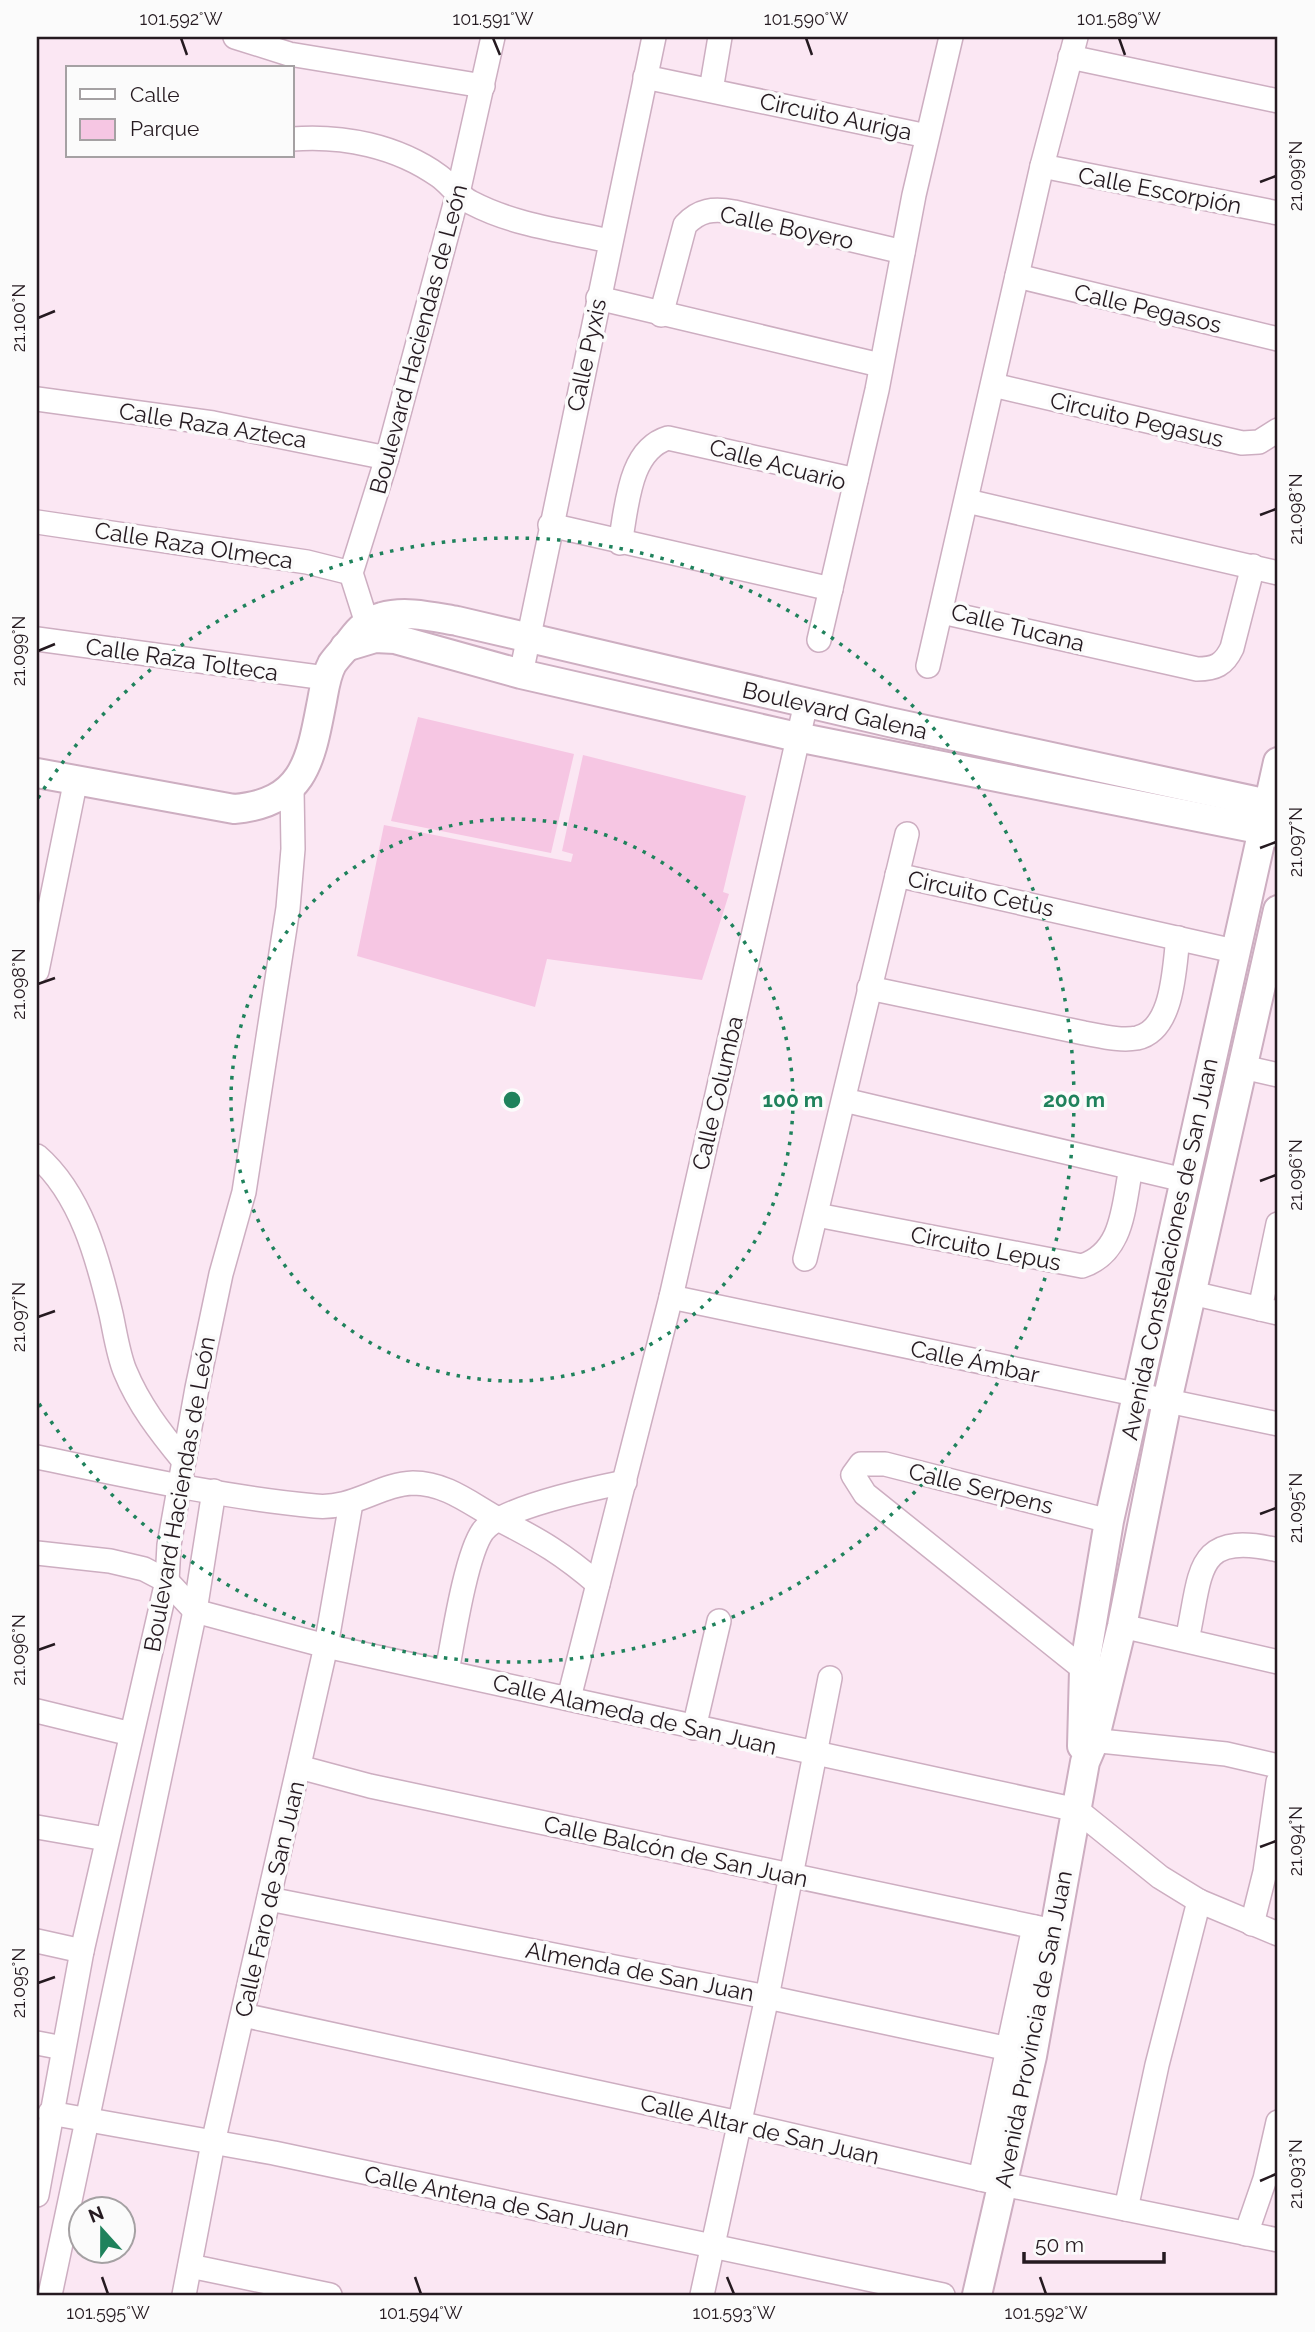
<svg xmlns="http://www.w3.org/2000/svg" width="1315" height="2332" viewBox="0 0 1315 2332" font-family="Raleway,sans-serif">
  <style>
    .green { fill: #f6c6e3 }
    .lines { fill: none; stroke-linecap: round; stroke-linejoin: round }
    .minor-casing { stroke: #cdaec1; stroke-width: 26 }
    .tertiary-casing { stroke: #cdaec1; stroke-width: 32 }
    .minor { stroke: #fff; stroke-width: 23 }
    .tertiary { stroke: #fff; stroke-width: 28 }
    .ticks { fill: none; stroke: #251a20; stroke-width: 2.5 }
    .ring { fill: none; stroke: #1f825c; stroke-width: 3.5; stroke-dasharray: 3.5 7 }
    .labels { text-anchor: middle; dominant-baseline: central; stroke-width: 7; stroke-linejoin: round; paint-order: stroke }
    .street-label { font-size: 23px; fill: #251a20; stroke: #fbfbfb }
    .centre { fill: #1f825c; stroke: #fbfbfb; stroke-width: 3.5 }
    .ring-label { font-size: 21px; text-anchor: middle; font-weight: bold; fill: #1f825c; stroke: #fbfbfb; stroke-width: 7; stroke-linejoin: round; paint-order: stroke }
    .neatline { fill: none; stroke: #251a20; stroke-width: 2.5 }
    .ticks-label { font-size: 18px; text-anchor: middle; fill: #251a20 }
  </style>
  <rect width="100%" height="100%" fill="#fbe7f3"/>
  <g class="green">
    <polygon points="418,717 574,754 551,853 391,821"/>
    <polygon points="583,755 746,796 723,892 729,894 702,980 547,959 535,1007 357,956 384,825 571,862 573,854 562,851"/>
  </g>
  <g class="lines">
    <g class="minor-casing">
      <g id="minor">
        <polyline points="235,37 289,54 483,86"/>
        <polyline points="1070,57 1278,101"/>
        <polyline points="645,77 927,136"/>
        <polyline points="711,90 720,37"/>
        <path d="M 292,139 C 343,135 397,146 439,176 C 450,184 459,197 472,203 C 514,225 564,231 610,241"/>
        <polyline points="1042,166 1278,213"/>
        <polyline points="1017,276 1278,339"/>
        <polyline points="598,298 880,365"/>
        <path d="M 661,315 L 685,225 C 699,210 713,208 734,212 L 903,252"/>
        <polyline points="993,385 1242,443 1259,442 1278,430"/>
        <polyline points="37,399 213,423 387,458"/>
        <polyline points="967,501 1278,573"/>
        <polyline points="37,522 307,562 351,573"/>
        <polyline points="550,525 831,589"/>
        <path d="M 620,543 C 627,509 628,450 668,438 L 856,480"/>
        <path d="M 942,612 L 1197,669 C 1215,669 1224,665 1232,648 L 1253,566"/>
        <polyline points="37,639 326,678"/>
        <polyline points="372,639 351,573 387,458 458,193 493,37"/>
        <polyline points="819,640 877,390 914,195 951,37"/>
        <polyline points="928,666 1042,166 1076,37"/>
        <polyline points="521,674 654,37"/>
        <polyline points="897,875 1234,951"/>
        <polyline points="37,971 76,779"/>
        <path d="M 869,988 L 1084,1033 C 1101,1036 1120,1041 1137,1038 C 1174,1030 1174,967 1178,938"/>
        <polyline points="1243,1067 1278,1075"/>
        <polyline points="844,1100 1184,1180"/>
        <path d="M 37,1156 C 81,1194 98,1259 111,1314 C 115,1332 118,1354 125,1371 C 139,1405 160,1432 183,1460"/>
        <path d="M 817,1215 L 1082,1266 C 1124,1252 1123,1206 1131,1168"/>
        <polyline points="805,1259 907,834"/>
        <polyline points="1192,1293 1278,1313"/>
        <polyline points="671,1297 1278,1424"/>
        <polyline points="1260,1309 1278,1224"/>
        <path d="M 37,1457 C 129,1476 221,1497 315,1506 C 352,1510 380,1484 413,1483 C 447,1483 472,1505 500,1520 C 541,1541 563,1554 598,1584"/>
        <polyline points="37,1553 110,1561 144,1569 167,1581 195,1611 326,1646 1077,1810 1160,1877 1199,1901 1278,1934"/>
        <polyline points="1122,1626 1278,1662"/>
        <path d="M 1187,1640 C 1202,1573 1193,1530 1278,1550"/>
        <path d="M 447,1672 C 453,1640 466,1554 483,1531 C 502,1507 595,1488 625,1482"/>
        <polyline points="1096,1679 865,1494 853,1475 861,1464 885,1464 1109,1521"/>
        <polyline points="569,1698 671,1297 806,703"/>
        <polyline points="37,1711 131,1734"/>
        <polyline points="694,1728 719,1621"/>
        <polyline points="1081,1739 1226,1754 1278,1766"/>
        <polyline points="299,1767 370,1786 1054,1931"/>
        <polyline points="37,1827 106,1839"/>
        <polyline points="269,1899 767,1997 1009,2049"/>
        <polyline points="1252,1924 1265,1872 1278,1782"/>
        <polyline points="37,1941 82,1951"/>
        <polyline points="243,2015 739,2123 1002,2184 1278,2240"/>
        <polyline points="37,2043 63,2048"/>
        <polyline points="50,2113 274,2153 943,2295"/>
        <polyline points="980,2179 1034,1927"/>
        <polyline points="37,2195 82,1951 167,1581 169,1545 197,1388 221,1274 244,1192 288,908 293,849 292,789"/>
        <polyline points="1126,2209 1157,2065 1199,1901"/>
        <polyline points="1246,2234 1265,2179 1278,2122"/>
        <polyline points="190,2266 330,2295"/>
        <polyline points="50,2295 195,1611 214,1491"/>
        <polyline points="184,2295 213,2143 326,1646 351,1503"/>
        <polyline points="702,2295 767,1997 830,1678"/>
      </g>
    </g>
    <g class="tertiary-casing">
      <g id="tertiary">
        <polyline points="345,647 375,638 395,639 521,674 797,737 1278,833"/>
        <path d="M 37,773 L 234,809 C 302,803 310,764 321,706 C 324,692 325,677 332,664 C 336,658 341,653 346,647 C 356,633 364,622 382,617 C 405,610 433,617 457,621 L 889,722 L 1278,806"/>
        <polyline points="1082,1746 1084,1670 1109,1521 1278,762"/>
        <polyline points="977,2295 1032,2056 1085,1762 1094,1741 1122,1626 1167,1401 1278,910"/>
      </g>
    </g>
    <use href="#minor" class="minor"/>
    <use href="#tertiary" class="tertiary"/>
  </g>
  <path class="ticks" d="M 181,38 L 187,55M 493,38 L 500,55M 806,38 L 812,55M 1119,38 L 1125,55M 1260,182 L 1276,176M 38,318 L 55,311M 1260,515 L 1276,509M 38,651 L 55,644M 1260,848 L 1276,842M 38,984 L 55,978M 1260,1181 L 1276,1175M 38,1317 L 55,1311M 1260,1514 L 1276,1508M 38,1650 L 55,1644M 1260,1847 L 1276,1841M 38,1983 L 55,1977M 1260,2181 L 1276,2174M 102,2277 L 108,2294M 415,2277 L 421,2294M 727,2277 L 734,2294M 1040,2277 L 1046,2294"/>
  <g class="ring">
    <circle cx="512" cy="1100" r="281"/>
    <path d="M38 798A562 562 0 1 1 38 1402"/>
  </g>
  <g class="labels">
    <g class="street-label">
      <text transform="translate(836 116) rotate(12)">Circuito Auriga</text>
      <text transform="translate(1160 190) rotate(11)">Calle Escorpión</text>
      <text transform="translate(787 227) rotate(12)">Calle Boyero</text>
      <text transform="translate(1148 308) rotate(13)">Calle Pegasos</text>
      <text transform="translate(418 339) rotate(-75)">Boulevard Haciendas de León</text>
      <text transform="translate(586 355) rotate(-78)">Calle Pyxis</text>
      <text transform="translate(1137 419) rotate(13)">Circuito Pegasus</text>
      <text transform="translate(213 425) rotate(9)">Calle Raza Azteca</text>
      <text transform="translate(778 464) rotate(15)">Calle Acuario</text>
      <text transform="translate(194 545) rotate(9)">Calle Raza Olmeca</text>
      <text transform="translate(1018 627) rotate(14)">Calle Tucana</text>
      <text transform="translate(182 659) rotate(8)">Calle Raza Tolteca</text>
      <text transform="translate(835 710) rotate(13)">Boulevard Galena</text>
      <text transform="translate(981 893) rotate(12)">Circuito Cetus</text>
      <text transform="translate(717 1093) rotate(-77)">Calle Columba</text>
      <text transform="translate(986 1248) rotate(11)">Circuito Lepus</text>
      <text transform="translate(1169 1249) rotate(-78)">Avenida Constelaciones de San Juan</text>
      <text transform="translate(975 1361) rotate(12)">Calle Ámbar</text>
      <text transform="translate(981 1488) rotate(14)">Calle Serpens</text>
      <text transform="translate(179 1494) rotate(-80)">Boulevard Haciendas de León</text>
      <text transform="translate(635 1714) rotate(13)">Calle Alameda de San Juan</text>
      <text transform="translate(676 1851) rotate(12)">Calle Balcón de San Juan</text>
      <text transform="translate(269 1899) rotate(-77)">Calle Faro de San Juan</text>
      <text transform="translate(640 1971) rotate(11)">Almenda de San Juan</text>
      <text transform="translate(1033 2029) rotate(-79)">Avenida Provincia de San Juan</text>
      <text transform="translate(760 2129) rotate(13)">Calle Altar de San Juan</text>
      <text transform="translate(497 2201) rotate(12)">Calle Antena de San Juan</text>
    </g>
  </g>
  <circle cx="512" cy="1100" r="10" class="centre"/>
  <g class="ring-label">
    <text x="793" y="1107">100 m</text>
    <text x="1074" y="1107">200 m</text>
  </g>
  <rect width="1315" height="2332" fill="none" stroke="#fbfbfb" stroke-width="77"/>
  <rect x="66" y="66" width="228" height="91" fill="#fbfbfb" stroke="#a5a1a3" stroke-width="2"/>
  <rect x="80" y="89" width="35" height="10" fill="#ffffff" stroke="#a5a1a3" stroke-width="2"/>
  <text x="130" y="102" font-size="21" fill="#251a20">Calle</text>
  <rect x="80" y="119" width="35" height="21" fill="#f6c6e3" stroke="#a5a1a3" stroke-width="2"/>
  <text x="130" y="136" font-size="21" fill="#251a20">Parque</text>
  <g transform="translate(102 2230) rotate(339)"><circle r="33" fill="#fbfbfb" stroke="#a5a1a3" stroke-width="2"/>
  <path d="M0-5L12 26L0 18L-12 26Z" fill="#1f825c"/>
  <text y="-10" font-size="19" font-weight="bold" text-anchor="middle" fill="#251a20">N</text>
  </g>
  <path d="M1024 2252v10h140v-10" fill="none" stroke="#251a20" stroke-width="3.5"/>
  <text x="1035" y="2252" font-size="21" fill="#251a20" stroke="#fbfbfb" stroke-width="5" paint-order="stroke">50 m</text>
  <rect x="38" y="38" width="1238" height="2256" class="neatline"/>
  <g class="ticks-label">
    <text x="181" y="25">101.592°W</text>
    <text x="493" y="25">101.591°W</text>
    <text x="806" y="25">101.590°W</text>
    <text x="1119" y="25">101.589°W</text>
    <text transform="translate(1296 176) rotate(-90)" y="6">21.099°N</text>
    <text transform="translate(19 318) rotate(-90)" y="6">21.100°N</text>
    <text transform="translate(1296 509) rotate(-90)" y="6">21.098°N</text>
    <text transform="translate(19 651) rotate(-90)" y="6">21.099°N</text>
    <text transform="translate(1296 842) rotate(-90)" y="6">21.097°N</text>
    <text transform="translate(19 984) rotate(-90)" y="6">21.098°N</text>
    <text transform="translate(1296 1175) rotate(-90)" y="6">21.096°N</text>
    <text transform="translate(19 1317) rotate(-90)" y="6">21.097°N</text>
    <text transform="translate(1296 1508) rotate(-90)" y="6">21.095°N</text>
    <text transform="translate(19 1650) rotate(-90)" y="6">21.096°N</text>
    <text transform="translate(1296 1841) rotate(-90)" y="6">21.094°N</text>
    <text transform="translate(19 1983) rotate(-90)" y="6">21.095°N</text>
    <text transform="translate(1296 2174) rotate(-90)" y="6">21.093°N</text>
    <text x="108" y="2319">101.595°W</text>
    <text x="421" y="2319">101.594°W</text>
    <text x="734" y="2319">101.593°W</text>
    <text x="1046" y="2319">101.592°W</text>
  </g>
</svg>
